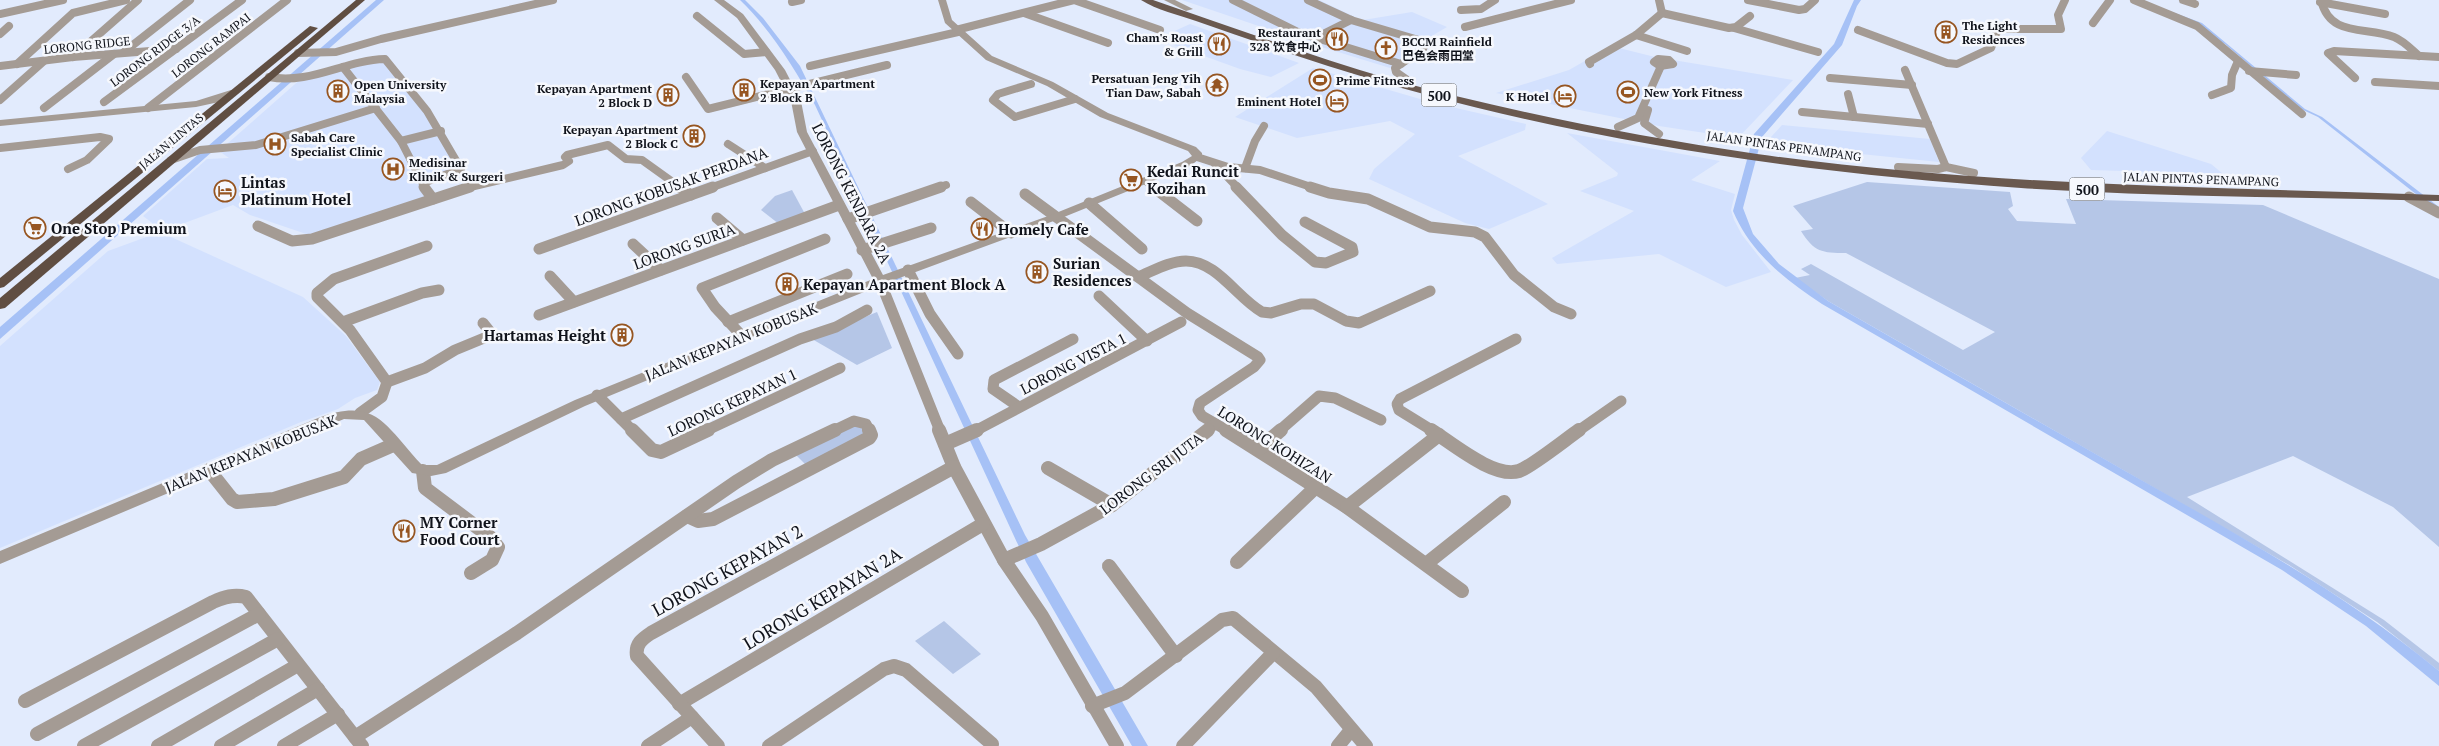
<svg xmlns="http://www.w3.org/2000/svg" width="2439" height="746" viewBox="0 0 2439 746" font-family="'PT Serif','Noto Sans SC',serif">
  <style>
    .built { fill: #d3e1fe }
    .green { fill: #b5c6e7 }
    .water { fill: #a6c1f6 }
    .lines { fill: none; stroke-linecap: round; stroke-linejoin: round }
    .minor-far2 { stroke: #a49b94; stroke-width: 8 }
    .minor-far1 { stroke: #a49b94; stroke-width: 11 }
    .minor { stroke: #a49b94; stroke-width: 14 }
    .tertiary { fill: #a49b94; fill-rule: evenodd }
    .primary { fill: #6a594f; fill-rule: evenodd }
    .trunk { fill: #604e42; fill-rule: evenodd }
    .labels { text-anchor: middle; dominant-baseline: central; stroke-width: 5; stroke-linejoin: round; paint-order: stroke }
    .far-poi-label { font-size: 12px; font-weight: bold; fill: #10131b; stroke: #f6f8fd; text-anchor: start }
    .far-street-label { font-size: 12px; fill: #10131b; stroke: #f6f8fd }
    .shield { fill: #f6f8fd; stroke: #55585f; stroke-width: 1 }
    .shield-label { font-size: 14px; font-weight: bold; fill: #10131b }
    .poi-label { font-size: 15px; font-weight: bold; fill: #10131b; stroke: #f6f8fd; text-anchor: start }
    .street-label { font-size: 15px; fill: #10131b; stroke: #f6f8fd }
    .near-street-label { font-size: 18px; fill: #10131b; stroke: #f6f8fd }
  </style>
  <rect width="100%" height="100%" fill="#e2ebfd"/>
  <g class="built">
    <polygon points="1182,0 1319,0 1355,17 1327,34 1357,21 1412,12 1447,27 1423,41 1427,46 1390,68 1299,40 1313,36 1297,39"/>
    <polygon points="1190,24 1299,63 1271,77 1240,69 1157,39"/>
    <polygon points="1611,46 1655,57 1793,80 1738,138 1659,126 1496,93 1569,70"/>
    <polygon points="386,55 443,131 465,172 427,183 435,197 315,237 250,215 233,205 163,231 143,216 207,159 229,158 275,190 219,151 303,77"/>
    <polygon points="1313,68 1434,103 1526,124 1525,130 1458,156 1548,204 1489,229 1465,223 1369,179 1374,169 1415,134 1390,121 1297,138 1235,117"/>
    <polygon points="1782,125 1930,139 1939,162 1772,145 1771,137"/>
    <polygon points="2107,131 2211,164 2223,174 2091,170 2081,158"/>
    <polygon points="1567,133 1720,161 1691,180 1735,194 1731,210 1734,220 1742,235 1771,272 1726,287 1659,254 1557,264 1552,258 1634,211 1580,191 1617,176 1618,173"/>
    <polygon points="160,232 303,297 346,336 380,382 377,390 355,398 338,409 301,422 0,548 0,346 108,251"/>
  </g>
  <g class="green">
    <path d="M 1867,182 L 2010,192 L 2013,206 L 2008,209 L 2017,221 L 2076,224 L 2066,199 L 2263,205 L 2439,279 L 2439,547 L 2393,507 L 2293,456 L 2187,497 L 2384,620 L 2439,663 L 2439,671 L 2377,622 L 2289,565 L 1828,301 L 1795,278 L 1810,275 L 1801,269 L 1811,264 L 1963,350 L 1995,332 L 1846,253 C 1822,253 1814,252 1801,231 L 1813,229 L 1793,206 Z"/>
    <polygon points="792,190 805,214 779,224 761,210 775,196"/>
    <polygon points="877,312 892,348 857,365 812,339"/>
    <polygon points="855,424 863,428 865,436 808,467 794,453"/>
    <polygon points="944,621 981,654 953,674 915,641"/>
  </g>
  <g class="water">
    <polygon points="376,0 384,0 0,339 0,327"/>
    <path d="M 740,0 L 745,0 L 763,18 L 800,66 L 1025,535 L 1148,746 L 1132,746 L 1026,562 L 815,105 C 794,68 771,30 740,0 Z"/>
    <path d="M 1854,0 L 1861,0 L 1857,6 L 1842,45 L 1762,137 L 1743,208 L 1753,234 L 1779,264 L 1828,301 C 1927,358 2027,415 2127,472 C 2235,533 2343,592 2439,671 L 2439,686 L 2366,626 L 2282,570 L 1822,304 C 1785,280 1750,252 1733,211 L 1754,134 L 1834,44 Z"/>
    <polygon points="2145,2 2202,23 2305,109 2322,117 2439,207 2426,202 2318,117 2301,109 2225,44"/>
  </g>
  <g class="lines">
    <g class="minor-far2">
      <polyline points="1233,0 1300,33 1401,64"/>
      <polyline points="1308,0 1351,20 1422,41 1425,44 1423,49 1395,68 1396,72 1406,79"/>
      <polyline points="1659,0 1662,13"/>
      <polyline points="1748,0 1799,10 1805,9 1815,0"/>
      <polyline points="2134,0 2197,26 2302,114"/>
      <polyline points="2183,0 2195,4"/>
      <path d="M 2321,0 C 2330,38 2366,26 2394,37 C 2404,41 2411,49 2419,56"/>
      <polyline points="792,2 801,0"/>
      <polyline points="2320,2 2385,14"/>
      <polyline points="1461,10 1481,9 1495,0"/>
      <polyline points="1024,13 1108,43"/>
      <polyline points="1662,13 1729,28 1736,27 1750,16"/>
      <polyline points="0,14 63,0"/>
      <polyline points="697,16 744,54 766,52"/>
      <polyline points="2093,23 2110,0"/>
      <polyline points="1465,27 1571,0"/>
      <polyline points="1734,28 1818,52"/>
      <polyline points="956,30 1074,0 1160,30"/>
      <polyline points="1858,30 1947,63 1957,64 1991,48 1998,29 2061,29 2058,15 2065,0"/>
      <polyline points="0,34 9,26"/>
      <polyline points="1636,35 1687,51"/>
      <polyline points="1315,38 1351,20"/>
      <polyline points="124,52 190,0"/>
      <polyline points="298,53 336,52 381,39 553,0"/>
      <polyline points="73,57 138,0"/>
      <polygon points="1658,59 1669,60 1673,64 1660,66 1654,62"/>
      <polyline points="17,64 73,13 126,0"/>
      <polyline points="1590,64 1589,62 1636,35 1662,13"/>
      <polyline points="0,66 73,57 176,49"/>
      <polyline points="810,66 958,32"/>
      <polyline points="343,67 401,141 425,188"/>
      <polyline points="1905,70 1946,167"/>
      <polyline points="2249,71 2296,75"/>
      <path d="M 269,77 C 310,85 345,60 385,59 L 427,111 L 461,169 L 423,183"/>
      <polyline points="686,77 708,109 887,65"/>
      <polyline points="1830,78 1912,85"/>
      <polyline points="2355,78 2328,53 2334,51 2439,57"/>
      <polyline points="2375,82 2439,86"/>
      <polyline points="1031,84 998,94 993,100 1015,117 1075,99"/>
      <polyline points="1848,94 1854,117"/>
      <polyline points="2212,95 2231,88 2232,75 2238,61"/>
      <polyline points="0,100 44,61"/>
      <polyline points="104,102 242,0"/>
      <polyline points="44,108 114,54"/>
      <polyline points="148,108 287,0"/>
      <polyline points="1648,110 1644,123 1659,134"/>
      <polyline points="1802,112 1928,124"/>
      <polyline points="1618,127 1638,118 1661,66"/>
      <polyline points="401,141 441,131"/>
      <polyline points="728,144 765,168"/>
      <polyline points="0,148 100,137 109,139 87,160 68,169"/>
      <polyline points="1197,157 1228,167 1260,170 1314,188"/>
      <polyline points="171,160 200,150 256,145 376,108"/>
      <polyline points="1215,164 1238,188"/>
      <polyline points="1898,167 1938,169 1946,167 1974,173"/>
      <polyline points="1245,168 1255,141 1264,126"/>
      <polyline points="1146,181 1155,188"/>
      <polyline points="466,188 563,165 569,161 565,157 567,155 608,145 626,159 642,160 681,188"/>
      <polyline points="710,188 813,151"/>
      <polyline points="937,188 946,185"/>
    </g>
    <g class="minor-far1">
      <polyline points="424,187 433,199"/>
      <polyline points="679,187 691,195"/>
      <polyline points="1153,187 1197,221"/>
      <polyline points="1236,187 1282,235 1315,262 1326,263 1353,252 1352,247 1305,222"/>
      <polyline points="1310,187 1329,193 1368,199 1430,227 1475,232 1485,237 1514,275 1554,307 1571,314"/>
      <polyline points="1025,194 1187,313 1258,357 1260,360 1254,367 1200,403 1198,410 1202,416 1228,431"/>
      <polyline points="2409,197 2439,213"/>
      <polyline points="971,202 1011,233"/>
      <polyline points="1089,203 1142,249"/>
      <polyline points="717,218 743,240"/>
      <polyline points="848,219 941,187"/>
      <polyline points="258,226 292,241 312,239 470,187"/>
      <polyline points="633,244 661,270"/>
      <polyline points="539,249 713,187"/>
      <polyline points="862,250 931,228"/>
      <polyline points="908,270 930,314 958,354"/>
      <polyline points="550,276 574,302"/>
      <path d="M 1138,277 C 1153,271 1170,261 1186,261 C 1217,261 1237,298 1262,312 L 1271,313 L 1301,304 L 1314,304 L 1346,321 L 1359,323 L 1430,291"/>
      <polyline points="880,281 940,431"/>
      <polyline points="1099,296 1147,341"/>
      <polyline points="539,315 839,205"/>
      <polyline points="343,322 422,293 439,290"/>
      <polyline points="728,322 847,274"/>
      <polyline points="742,336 715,307 702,288 825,239"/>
      <polyline points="387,382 425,368 455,350 489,336 491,333 483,323"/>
      <polyline points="597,395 633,431"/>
      <polyline points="1019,407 993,389 994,380 1073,339"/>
      <polyline points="360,413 382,397 387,382 350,330 317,297 317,293 334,279 427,246"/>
      <polyline points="621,419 800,339 836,327 867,310"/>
      <polyline points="705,431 840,368"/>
      <polyline points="833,431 854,421 866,424 869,431"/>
      <polyline points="975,431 1181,322"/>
      <polyline points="1206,431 1215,424"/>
      <polyline points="1279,431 1319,396 1335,398 1381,420"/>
      <polyline points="1433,431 1399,410 1397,404 1400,399 1516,339"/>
      <polyline points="1578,431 1621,401"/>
    </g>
    <g class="minor">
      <polyline points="632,430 652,450 661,452 708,430"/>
      <polyline points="939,430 954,467 1004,560 1042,616 1117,746"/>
      <polyline points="1226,430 1347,507 1462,591"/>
      <path d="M 1431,430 C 1452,443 1494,479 1519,471 C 1531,467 1566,439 1579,430"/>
      <polyline points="945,444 977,430"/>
      <polyline points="1259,449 1281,430"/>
      <polyline points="1048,468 1112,505"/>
      <polyline points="209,470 232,499 237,502 274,499 344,477 361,459 393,445"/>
      <polyline points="423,471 425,488 490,537 498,547 492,560 471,573"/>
      <polyline points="1347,507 1439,435"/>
      <polyline points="687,516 698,521 713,519 869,438 871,435 869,430"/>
      <polyline points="1004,560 1041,544 1112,505 1208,430"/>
      <polyline points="1237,562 1316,487"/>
      <polyline points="1426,564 1504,502"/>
      <polyline points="1109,566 1176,656"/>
      <path d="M 25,701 L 213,602 C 224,597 234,594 246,597 L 362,746"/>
      <polyline points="679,704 983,524"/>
      <polyline points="1092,706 1125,693 1222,620 1233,618 1316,687 1366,746"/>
      <polyline points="37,734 259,614"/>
      <polyline points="355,737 517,633 736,482 772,460 835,430"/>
      <polyline points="84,746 278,639"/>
      <polyline points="158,746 298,665"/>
      <polyline points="221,746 318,689"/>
      <polyline points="284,746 338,714"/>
      <polyline points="648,746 692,717"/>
      <path d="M 718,746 L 637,656 C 635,644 642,639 651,633 L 954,467"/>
      <polyline points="769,746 884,669 894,666 906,670 992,744"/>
      <polyline points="1183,746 1273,653"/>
      <polyline points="1338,746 1351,730"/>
    </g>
    <g class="tertiary">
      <path d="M 714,0 L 724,0 L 743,14 L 785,70 L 801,101 L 807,132 L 883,275 L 1051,215 L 1182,162 L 1192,156 L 1188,151 L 1100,117 L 1047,86 L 986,60 L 945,23 L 938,0 L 946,0 L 952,20 L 992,56 L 1053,82 L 1108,113 L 1196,147 L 1202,153 L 1202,157 L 1190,166 L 1059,219 L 894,280 L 747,339 L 585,406 L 446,473 L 431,476 L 412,473 L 364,420 L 344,419 L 0,564 L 0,551 L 318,418 C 377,396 385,426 422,465 L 437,465 L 575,400 L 873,279 L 797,132 L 791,101 L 775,70 L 737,18 Z"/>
      <polygon points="1164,0 1175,0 1193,9 1186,11"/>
      <polygon points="231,90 235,91 235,95 219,102 196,107 0,126 0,120 196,101"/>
    </g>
    <path class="primary" d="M 1141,0 L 1153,0 C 1232,27 1310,56 1390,79 C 1511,112 1634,136 1757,154 C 1984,186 2211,187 2439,195 L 2439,201 C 2300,197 2160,197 2021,188 C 1787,172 1552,137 1328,66 C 1284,52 1240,36 1196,21 C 1178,15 1157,10 1141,0 Z"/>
    <g class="trunk">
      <polygon points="356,0 365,0 5,308 0,309 0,298"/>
      <polygon points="310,26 318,28 4,287 0,288 0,278"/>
    </g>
  </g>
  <defs>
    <g id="building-ring" transform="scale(1.125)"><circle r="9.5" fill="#f6f8fd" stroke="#965521" stroke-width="1.5"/><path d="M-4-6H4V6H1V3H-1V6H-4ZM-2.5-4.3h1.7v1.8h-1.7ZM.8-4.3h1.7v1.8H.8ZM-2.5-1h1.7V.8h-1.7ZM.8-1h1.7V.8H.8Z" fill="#965521"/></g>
    <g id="restaurant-ring" transform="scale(1.125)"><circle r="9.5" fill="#f6f8fd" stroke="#965521" stroke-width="1.5"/><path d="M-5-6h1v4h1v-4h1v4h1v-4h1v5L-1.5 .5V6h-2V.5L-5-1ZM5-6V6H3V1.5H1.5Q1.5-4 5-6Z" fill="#965521"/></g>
    <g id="church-ring" transform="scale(1.125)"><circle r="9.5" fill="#f6f8fd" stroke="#965521" stroke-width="1.5"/><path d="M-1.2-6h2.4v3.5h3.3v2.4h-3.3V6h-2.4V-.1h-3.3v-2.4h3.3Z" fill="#965521"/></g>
    <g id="stadium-ring" transform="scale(1.125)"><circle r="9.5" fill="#f6f8fd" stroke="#965521" stroke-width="1.5"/><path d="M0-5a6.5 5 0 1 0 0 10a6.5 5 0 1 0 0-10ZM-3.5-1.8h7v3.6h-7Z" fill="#965521"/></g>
    <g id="temple-ring" transform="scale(1.125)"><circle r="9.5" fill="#f6f8fd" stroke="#965521" stroke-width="1.5"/><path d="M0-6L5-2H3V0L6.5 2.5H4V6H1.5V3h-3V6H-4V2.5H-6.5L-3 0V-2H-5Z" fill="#965521"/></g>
    <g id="hotel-ring" transform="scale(1.125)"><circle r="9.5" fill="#f6f8fd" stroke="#965521" stroke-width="1.5"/><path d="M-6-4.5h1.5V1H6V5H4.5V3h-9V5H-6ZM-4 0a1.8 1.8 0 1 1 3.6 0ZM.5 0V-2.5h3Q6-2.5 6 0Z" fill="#965521"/></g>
    <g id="hospital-ring" transform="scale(1.125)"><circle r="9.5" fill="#f6f8fd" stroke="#965521" stroke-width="1.5"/><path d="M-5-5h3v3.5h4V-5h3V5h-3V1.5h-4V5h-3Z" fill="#965521"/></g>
    <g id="supermarket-ring" transform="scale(1.125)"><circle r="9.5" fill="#f6f8fd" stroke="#965521" stroke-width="1.5"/><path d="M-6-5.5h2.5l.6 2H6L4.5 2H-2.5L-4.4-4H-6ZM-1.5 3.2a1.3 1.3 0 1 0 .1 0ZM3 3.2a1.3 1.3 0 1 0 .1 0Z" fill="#965521"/></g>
  </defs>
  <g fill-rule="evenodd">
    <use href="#building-ring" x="1946" y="32"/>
    <use href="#restaurant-ring" x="1337" y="39"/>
    <use href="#restaurant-ring" x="1219" y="44"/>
    <use href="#church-ring" x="1386" y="48"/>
    <use href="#stadium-ring" x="1320" y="80"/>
    <use href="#temple-ring" x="1217" y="85"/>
    <use href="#building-ring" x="744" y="90"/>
    <use href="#building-ring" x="338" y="91"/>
    <use href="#stadium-ring" x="1628" y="92"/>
    <use href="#building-ring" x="668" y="95"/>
    <use href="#hotel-ring" x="1565" y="96"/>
    <use href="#hotel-ring" x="1337" y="101"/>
    <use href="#building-ring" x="694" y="136"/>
    <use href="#hospital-ring" x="275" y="144"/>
    <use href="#hospital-ring" x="393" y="169"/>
    <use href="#supermarket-ring" x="1131" y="180"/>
    <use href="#hotel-ring" x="225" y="191"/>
    <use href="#supermarket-ring" x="35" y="228"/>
    <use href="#restaurant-ring" x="982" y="229"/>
    <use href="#building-ring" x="1037" y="272"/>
    <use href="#building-ring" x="787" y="284"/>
    <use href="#building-ring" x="622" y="335"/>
    <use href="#restaurant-ring" x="404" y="531"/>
  </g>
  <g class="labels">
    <g class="far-poi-label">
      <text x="1962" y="25">The Light<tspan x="1962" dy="14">Residences</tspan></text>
      <text x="1321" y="32" text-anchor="end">Restaurant<tspan x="1321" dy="14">328 饮食中心</tspan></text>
      <text x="1203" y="37" text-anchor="end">Cham's Roast<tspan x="1203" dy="14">&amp; Grill</tspan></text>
      <text x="1402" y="41">BCCM Rainfield<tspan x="1402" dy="14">巴色会雨田堂</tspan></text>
      <text x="1201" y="78" text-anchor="end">Persatuan Jeng Yih<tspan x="1201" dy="14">Tian Daw, Sabah</tspan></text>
      <text x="1336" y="80">Prime Fitness</text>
      <text x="760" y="83">Kepayan Apartment<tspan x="760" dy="14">2 Block B</tspan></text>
      <text x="354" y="84">Open University<tspan x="354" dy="14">Malaysia</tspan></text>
      <text x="652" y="88" text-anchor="end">Kepayan Apartment<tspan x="652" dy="14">2 Block D</tspan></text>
      <text x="1644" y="92">New York Fitness</text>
      <text x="1549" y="96" text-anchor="end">K Hotel</text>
      <text x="1321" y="101" text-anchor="end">Eminent Hotel</text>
      <text x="678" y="129" text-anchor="end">Kepayan Apartment<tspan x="678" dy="14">2 Block C</tspan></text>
      <text x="291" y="137">Sabah Care<tspan x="291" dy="14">Specialist Clinic</tspan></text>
      <text x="409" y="162">Medisinar<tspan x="409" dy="14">Klinik &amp; Surgeri</tspan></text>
    </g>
    <g class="far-street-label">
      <text transform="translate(87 45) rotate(-6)">LORONG RIDGE</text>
      <text transform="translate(211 45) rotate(-38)">LORONG RAMPAI</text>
      <text transform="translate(155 51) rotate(-37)">LORONG RIDGE 3/A</text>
      <text transform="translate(171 141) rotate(-40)">JALAN LINTAS</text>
      <text transform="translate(1784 146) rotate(8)">JALAN PINTAS PENAMPANG</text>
      <text transform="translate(2201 179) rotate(2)">JALAN PINTAS PENAMPANG</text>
    </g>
    <g class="shield">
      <rect x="1421.5" y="83.5" width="35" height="23" rx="4"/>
      <rect x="2069.5" y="177.5" width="35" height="23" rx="4"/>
    </g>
    <g class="shield-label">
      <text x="1439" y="95">500</text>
      <text x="2087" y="189">500</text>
    </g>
    <g class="poi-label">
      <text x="1147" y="171">Kedai Runcit<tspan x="1147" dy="17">Kozihan</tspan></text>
      <text x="241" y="182">Lintas<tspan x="241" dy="17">Platinum Hotel</tspan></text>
      <text x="51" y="228">One Stop Premium</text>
      <text x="998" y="229">Homely Cafe</text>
      <text x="1053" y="263">Surian<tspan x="1053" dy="17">Residences</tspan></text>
      <text x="803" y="284">Kepayan Apartment Block A</text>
      <text x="606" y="335" text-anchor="end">Hartamas Height</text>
      <text x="420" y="522">MY Corner<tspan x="420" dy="17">Food Court</tspan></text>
    </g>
    <g class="street-label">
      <text transform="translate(671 186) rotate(-20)">LORONG KOBUSAK PERDANA</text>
      <text transform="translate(852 193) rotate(63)">LORONG KENDARA 2A</text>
      <text transform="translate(684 246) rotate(-20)">LORONG SURIA</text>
      <text transform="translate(731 341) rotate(-22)">JALAN KEPAYAN KOBUSAK</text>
      <text transform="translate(1073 363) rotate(-27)">LORONG VISTA 1</text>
      <text transform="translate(732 402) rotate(-25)">LORONG KEPAYAN 1</text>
      <text transform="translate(1275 444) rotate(32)">LORONG KOHIZAN</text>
      <text transform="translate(251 453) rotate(-22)">JALAN KEPAYAN KOBUSAK</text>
      <text transform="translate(1151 473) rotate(-37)">LORONG SRI JUTA</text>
    </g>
    <g class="near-street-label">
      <text transform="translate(727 570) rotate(-29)">LORONG KEPAYAN 2</text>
      <text transform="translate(822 598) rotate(-31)">LORONG KEPAYAN 2A</text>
    </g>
  </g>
</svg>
